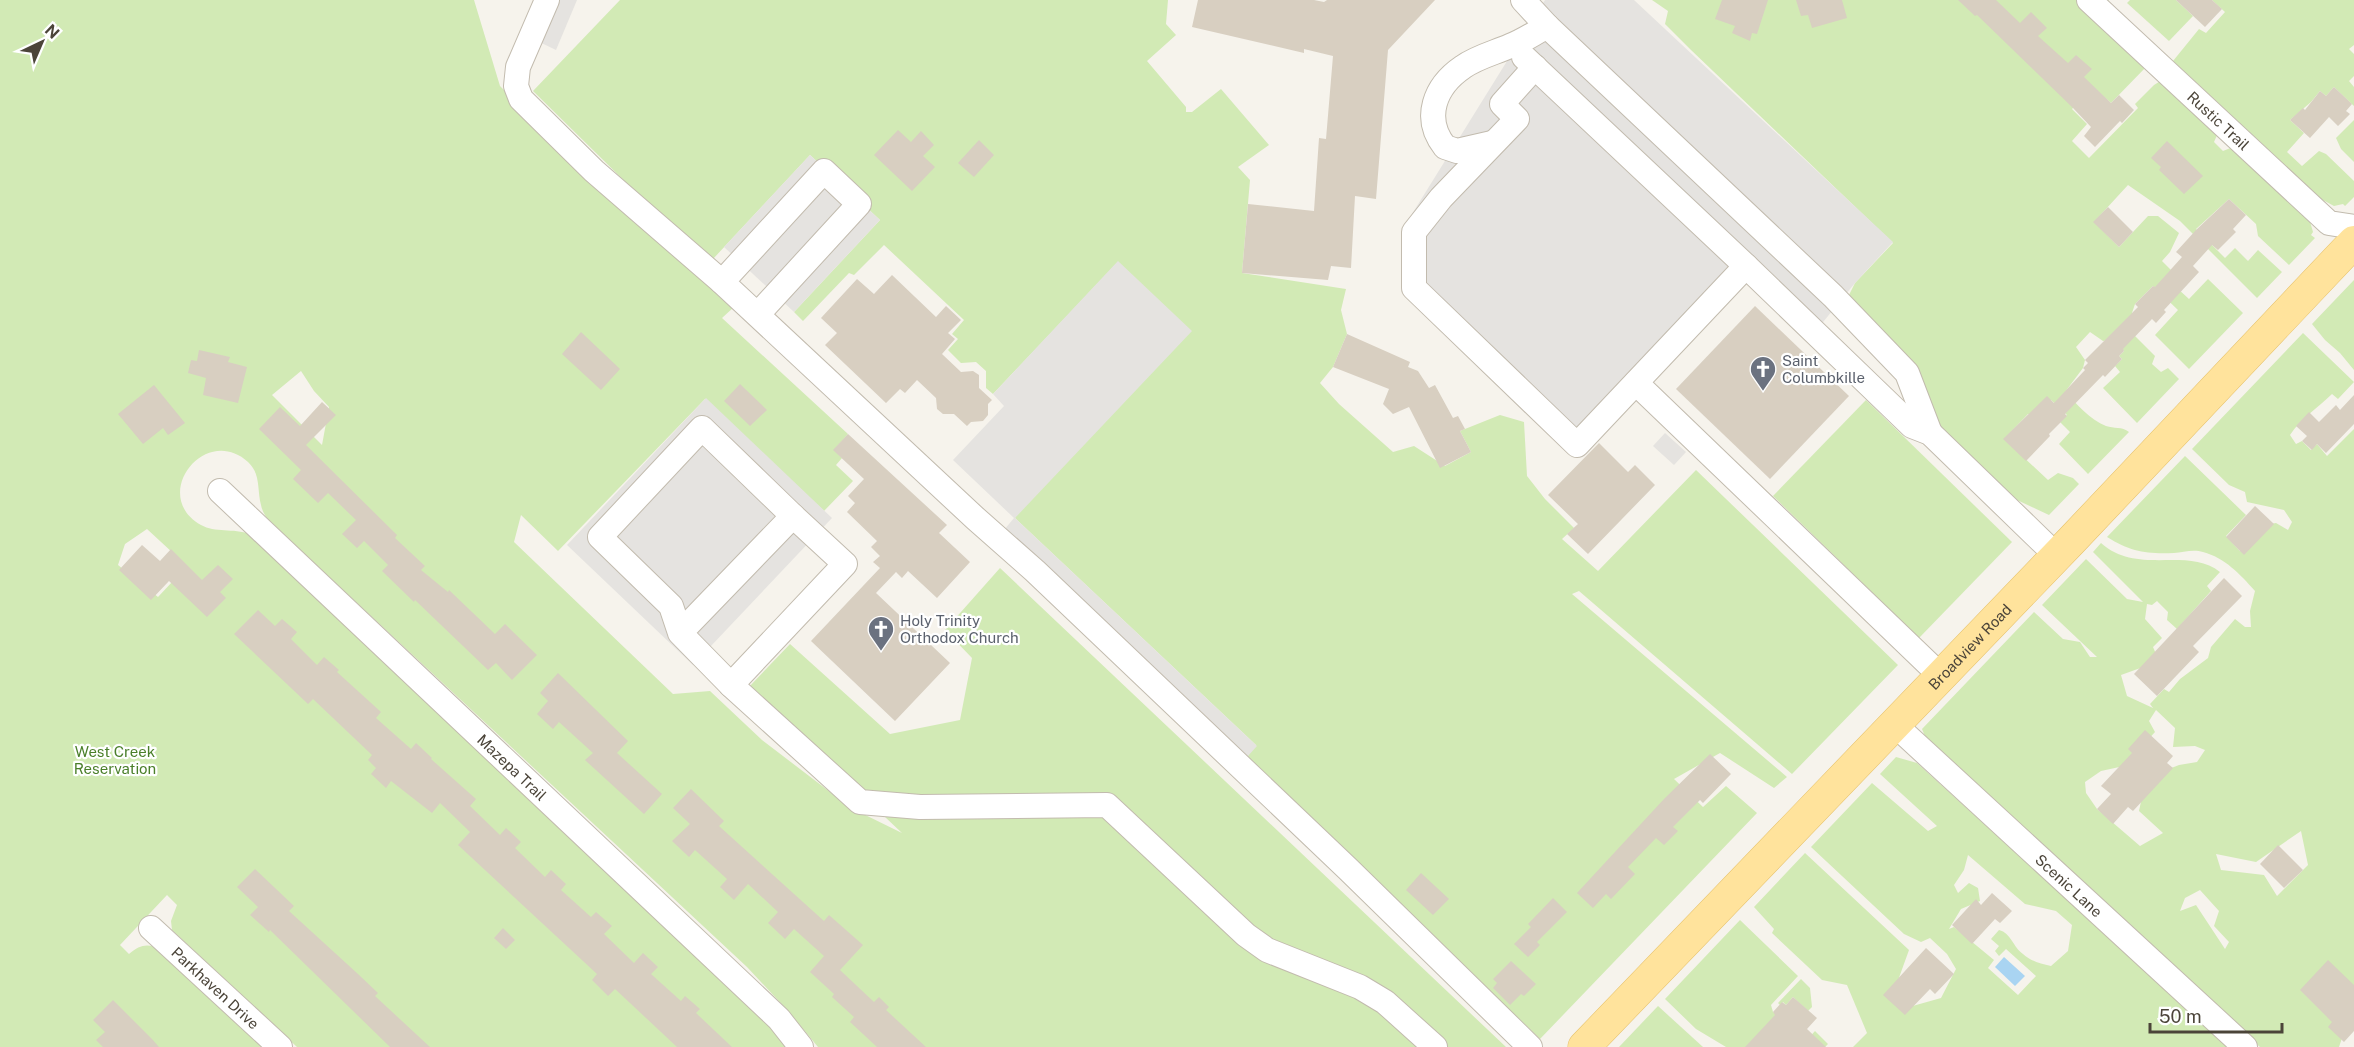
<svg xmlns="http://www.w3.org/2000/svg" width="2354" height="1047" viewBox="0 0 2354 1047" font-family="'Public Sans',sans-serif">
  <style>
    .green { fill: #d2eab5; fill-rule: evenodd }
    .parking { fill: #e5e3e0 }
    .water { fill: #a9d4f2 }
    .building { fill: #d8cfc1 }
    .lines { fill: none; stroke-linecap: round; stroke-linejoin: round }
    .minor-casing { stroke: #c2bbae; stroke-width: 26 }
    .major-casing { stroke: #e6c16a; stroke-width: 33 }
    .minor { stroke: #fff; stroke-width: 24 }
    .major { stroke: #ffe39c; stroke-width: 32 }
    .labels { text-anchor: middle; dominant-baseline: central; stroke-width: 4.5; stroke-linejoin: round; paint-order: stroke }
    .street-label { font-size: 15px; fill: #4b4439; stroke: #fff }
    .worship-label { font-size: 15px; fill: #5b616d; stroke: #fff; text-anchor: start }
    .park-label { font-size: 15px; fill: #4a7f2a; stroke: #fff }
  </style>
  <rect width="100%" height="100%" fill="#f6f3ec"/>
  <g class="green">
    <path d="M 0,0 L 474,0 L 500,86 L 551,137 L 734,307 L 722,318 L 848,434 L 834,450 L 842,458 L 836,465 L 853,481 L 824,511 L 705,399 L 558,551 L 521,515 L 514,542 L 673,694 L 710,691 L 762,740 L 851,808 L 902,833 L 748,688 L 790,644 L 890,734 L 960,720 L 972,658 L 945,630 L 1000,568 L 1506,1047 L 818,1047 L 789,1012 L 747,967 L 283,534 C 274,526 263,517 261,505 C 257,490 261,474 248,462 C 205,423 149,496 201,525 C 215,533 233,528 250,534 L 732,983 L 791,1047 L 297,1047 L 172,930 L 171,921 L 177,905 L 167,895 L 120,945 L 129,954 C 141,944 148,943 162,950 L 267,1047 L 0,1047 ZM 301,371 L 314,391 L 329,407 L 322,445 L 272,395 ZM 147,529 L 187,566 L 158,597 L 118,565 L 125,544 Z"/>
    <polygon points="620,0 1168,0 1166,24 1176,35 1147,61 1186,107 1186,112 1192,112 1221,89 1269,145 1238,167 1250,180 1242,273 1346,289 1341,310 1347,334 1333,367 1320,383 1339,404 1393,452 1414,446 1445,466 1471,452 1460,431 1500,415 1524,422 1527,476 1545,499 1574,528 1562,539 1598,571 1696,470 1898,665 1792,774 1579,591 1572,594 1787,777 1774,788 1720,753 1674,779 1703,807 1726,786 1757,813 1540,1039 1247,757 1256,745 1015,518 1118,262 993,394 986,388 986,371 976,362 961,363 948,350 958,339 952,334 964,320 884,245 854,275 849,273 803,321 794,312 880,220 810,155 713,259 658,214 533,91"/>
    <path d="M 1652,0 L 2109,0 L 2093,16 L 2146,67 L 2111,103 L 2093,87 L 2072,109 L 2087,124 L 2072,141 L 2089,158 L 2138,108 L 2135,104 L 2154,85 L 2162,80 L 2218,133 L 2214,142 L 2223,151 L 2233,147 L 2309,218 L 2313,232 L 2311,235 L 2315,238 L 2289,265 L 2258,236 L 2256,224 L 2229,199 L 2196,229 L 2225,258 L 2235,248 L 2248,261 L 2258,250 L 2282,272 L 2257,298 L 2180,221 L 2128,185 L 2094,222 L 2119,247 L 2148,216 L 2158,216 L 2179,233 L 2170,252 L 2162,261 L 2171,270 L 2165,277 L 2189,299 L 2208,279 L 2243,313 L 2189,369 L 2155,335 L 2178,310 L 2153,286 L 2135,304 L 2132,313 L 2135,336 L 2155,356 L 2152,364 L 2161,372 L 2168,368 L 2179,379 L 2137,423 L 2103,388 L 2120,372 L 2115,366 L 2122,359 L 2119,356 L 2124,351 L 2114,341 L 2116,339 L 2103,341 L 2090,332 L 2076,347 L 2085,360 L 2083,368 L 2065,392 C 2077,404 2090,420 2106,426 C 2114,429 2122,426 2129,432 L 2088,474 L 2059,444 L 2070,432 L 2060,422 L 2067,415 L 2051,400 L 2038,414 L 2028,414 L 2004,439 L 2048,480 L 2058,473 L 2073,478 L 2079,484 L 2049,515 L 2017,500 L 1929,416 L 1846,301 L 1855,283 L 1893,243 L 1691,50 L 1665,24 L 1668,11 Z"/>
    <polygon points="2130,0 2176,0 2193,16 2169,41 2127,3"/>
    <polygon points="2212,0 2354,0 2354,45 2349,49 2354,54 2354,76 2349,81 2354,87 2354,106 2334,87 2326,96 2320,91 2311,102 2290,120 2304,133 2287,152 2302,166 2319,151 2326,154 2354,181 2354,197 2345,206 2343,204 2334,206 2321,199 2173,61 2199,29 2206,33 2225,12"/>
    <polygon points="2354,120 2354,162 2341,149 2336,138"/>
    <polygon points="2354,280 2354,370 2340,353 2325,340 2312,324"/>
    <path d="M 2303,333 L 2354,382 L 2338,399 L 2332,394 C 2317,409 2301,418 2290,435 L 2296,444 L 2302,441 L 2311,450 L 2317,444 L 2327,456 L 2354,429 L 2354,993 L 2330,1015 L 2342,1038 L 2339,1047 L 2260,1047 L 1929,746 L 1922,729 L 2034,612 L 2063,639 L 2080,642 L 2090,657 L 2097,657 L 2042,605 L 2086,559 L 2127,599 L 2143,602 L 2093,552 L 2101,543 C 2138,576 2187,546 2220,572 L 2207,586 L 2211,591 L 2177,629 L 2167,620 L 2168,612 L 2157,601 L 2152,605 L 2147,604 L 2145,619 L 2162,638 L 2153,647 L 2156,654 L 2146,666 L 2121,675 L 2127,696 L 2153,708 L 2150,704 L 2164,689 L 2169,692 L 2180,679 L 2208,658 L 2211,647 L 2235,619 L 2245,627 L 2251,627 L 2250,611 L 2255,591 C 2240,574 2225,558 2203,552 C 2194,549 2183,552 2174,553 C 2146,554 2131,552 2107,537 L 2185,456 L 2246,515 L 2226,536 L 2240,551 L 2259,526 L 2276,523 L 2288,530 L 2292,522 L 2284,510 L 2247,502 L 2245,492 L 2229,485 L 2192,449 ZM 2156,710 L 2175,728 L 2173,747 L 2195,746 L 2205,750 L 2197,762 L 2179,765 L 2146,778 L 2139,811 L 2163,833 L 2140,846 L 2097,809 L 2086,793 L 2085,782 L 2101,771 L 2124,766 L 2155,732 L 2149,721 ZM 2301,831 L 2308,865 L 2277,896 L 2264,875 L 2221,870 L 2216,854 L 2256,862 ZM 2200,890 L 2219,911 L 2214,926 L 2229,942 L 2225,949 L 2196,905 L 2180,911 L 2185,898 Z"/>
    <polygon points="1866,400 2012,542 1919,638 1773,496"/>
    <path d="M 1896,757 L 1917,763 L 2230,1047 L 1853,1047 L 1867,1033 L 1847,985 L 1822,980 L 1772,933 L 1774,929 L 1754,907 L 1805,853 L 1909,950 L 1896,986 L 1902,1009 L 1941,998 L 1956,969 L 1947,954 L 1930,938 L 1921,942 L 1904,934 L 1811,847 L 1872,783 L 1928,831 L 1937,826 L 1880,774 ZM 1968,855 L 2025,904 L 2056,911 L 2072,925 L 2068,951 L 2051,966 C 2040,964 2031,961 2023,954 C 2013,947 2011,933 1999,930 L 1991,939 L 1999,946 L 1995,951 L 1999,956 L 2006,949 L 2036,976 L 2018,995 L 1988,968 L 1994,960 L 1954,927 L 1949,929 L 1961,909 L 1980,901 L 1978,888 L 1969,883 L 1958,893 L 1954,885 L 1964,870 Z"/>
    <polygon points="1740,920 1798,976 1771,1005 1773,1012 1806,1041 1815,1031 1828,1044 1825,1047 1726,1047 1696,1029 1665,999"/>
    <polygon points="1801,979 1810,988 1812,1007 1808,1011 1793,997 1786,1005 1783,1002 1780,1005 1778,1003"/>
    <polygon points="1658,1006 1703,1047 1619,1047"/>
  </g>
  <g class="parking">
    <polygon points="547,0 577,0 556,50 531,38"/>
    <polygon points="1545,0 1634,0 1893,242 1855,283 1819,327 1758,269 1579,454 1405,288 1412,214"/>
    <polygon points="810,155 880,220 794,312 724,247"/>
    <polygon points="1118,261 1192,331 1015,518 1257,746 1247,757 1004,530 1014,518 953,460 1004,406 993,394"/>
    <polygon points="706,398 832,518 693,665 567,545"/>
    <polygon points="1665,433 1686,452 1674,465 1653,446"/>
  </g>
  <polygon class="water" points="2004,957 2025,976 2015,986 1995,967"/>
  <g class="building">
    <polygon points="1198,0 1314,0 1324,2 1327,0 1435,0 1388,50 1376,199 1355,196 1351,268 1331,266 1328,280 1242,273 1248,204 1314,211 1319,138 1326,139 1333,56 1304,49 1304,53 1192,27"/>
    <polygon points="1722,0 1768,0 1757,34 1752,33 1750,41 1732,33 1735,26 1715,19"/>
    <polygon points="1796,0 1842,0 1847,18 1812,28 1808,15 1801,16"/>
    <polygon points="1958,0 1996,0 2020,23 2031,12 2047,28 2038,36 2068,63 2076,55 2092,69 2084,77 2111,103 2119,95 2134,110 2122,123 2120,121 2095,147 2084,136 2091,127 2073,108 1977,15 1975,16"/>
    <polygon points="2176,0 2212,0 2222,9 2205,27"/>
    <polygon points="2334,87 2352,104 2346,111 2350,114 2338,126 2329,117 2310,138 2290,120 2303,108 2305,110 2320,91 2326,96"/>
    <polygon points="898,130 911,142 921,131 934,145 923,156 935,167 912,191 874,155"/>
    <polygon points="979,140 994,155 974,177 958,163"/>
    <polygon points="2167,141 2203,176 2184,194 2159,170 2161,167 2151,158"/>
    <polygon points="2229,199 2246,215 2233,229 2236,232 2218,250 2212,245 2193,266 2199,272 2164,310 2166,312 2156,323 2152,319 2123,349 2124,351 2119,356 2122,359 2105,377 2103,375 2065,414 2067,416 2049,434 2050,436 2026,461 2003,439 2047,396 2054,403 2085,370 2083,368 2088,363 2085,360 2138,307 2135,304 2153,286 2155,287 2182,257 2176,252 2196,230"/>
    <polygon points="2108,207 2133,232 2119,247 2093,222"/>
    <polygon points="892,275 936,317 946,306 961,320 948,333 955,339 942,354 961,372 973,371 979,375 979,388 992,400 988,404 988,415 983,421 971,422 967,426 954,414 943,414 937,409 936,398 917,380 905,393 900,389 886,403 825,345 837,333 821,318 857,279 874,294"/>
    <polygon points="1755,306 1849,396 1770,479 1676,389"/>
    <polygon points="581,332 620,369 601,390 562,354"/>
    <polygon points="1347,334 1410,362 1408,367 1418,371 1429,388 1435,385 1453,418 1458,416 1465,429 1460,431 1471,452 1440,468 1409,407 1393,414 1383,404 1389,389 1333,367"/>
    <polygon points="199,350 230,357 228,362 247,367 238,403 203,395 206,378 188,373 191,360 197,361"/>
    <polygon points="740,384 767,410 750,426 724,401"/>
    <polygon points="154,385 185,423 168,435 163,428 143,444 118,414"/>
    <polygon points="2354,395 2354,424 2326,453 2317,444 2312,450 2302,441 2307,436 2296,426 2309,412 2319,422 2336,405 2340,410"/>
    <polygon points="322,402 336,415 306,445 397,535 395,538 425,566 421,570 448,592 449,590 495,634 505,624 537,655 512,680 496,663 488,670 415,600 414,602 382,571 388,565 364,541 357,548 342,534 356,520 328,493 318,503 293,479 301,470 259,429 280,407 300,426"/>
    <polygon points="848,434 947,525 939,533 970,562 937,598 908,571 902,578 896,572 876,593 950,663 895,721 811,641 880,568 873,562 880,556 871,547 877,541 847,512 855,503 848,496 864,479 833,450"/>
    <polygon points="1599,443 1628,472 1635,465 1655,485 1588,554 1567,534 1578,524 1548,495"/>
    <polygon points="2255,506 2274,524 2244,555 2226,537"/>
    <polygon points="142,545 160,561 171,549 202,580 218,565 233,579 220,592 226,598 207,617 169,581 151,600 119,570"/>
    <polygon points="2224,578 2242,596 2193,646 2199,652 2157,696 2134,674"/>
    <polygon points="258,610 275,626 282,619 297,632 291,639 317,665 324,657 339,670 337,672 381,712 376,718 411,749 416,743 432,758 431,759 476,799 470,806 500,835 506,828 521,842 515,848 545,877 551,870 566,884 561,890 591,917 596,912 612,926 604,934 634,963 643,953 658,967 651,974 681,1001 685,996 700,1009 696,1013 732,1047 677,1047 615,989 608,996 592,980 597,974 458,845 470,832 440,803 432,813 391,781 386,788 371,774 376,768 368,760 372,755 313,699 308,704 234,634"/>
    <polygon points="558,673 628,741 617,753 662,794 644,814 585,760 593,753 559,722 553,729 537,714 548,701 540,693"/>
    <polygon points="2145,730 2173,756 2167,763 2173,768 2133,811 2128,807 2113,824 2097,809 2111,794 2101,786 2132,753 2128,749"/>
    <polygon points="1710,754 1731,774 1703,803 1700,800 1673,827 1678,831 1664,845 1656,838 1628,867 1635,874 1611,899 1606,894 1593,908 1577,893 1664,799"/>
    <polygon points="691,789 724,821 719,826 824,921 829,915 863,945 840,970 874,1002 879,997 889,1007 886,1010 926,1047 877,1047 850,1022 854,1017 832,997 834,994 810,972 824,956 794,929 785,939 768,923 778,912 748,884 734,900 720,887 727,879 695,850 689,857 672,841 690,824 673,808"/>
    <polygon points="2278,845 2303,870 2284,888 2260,864"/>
    <polygon points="255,869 294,906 289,911 358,974 378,993 375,996 430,1047 390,1047 270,930 269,932 250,915 258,907 237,887"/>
    <polygon points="1421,873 1449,899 1433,915 1406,890"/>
    <polygon points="1992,893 2012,911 2000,923 1995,919 1972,944 1952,925 1976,899 1981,905"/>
    <polygon points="1553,898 1567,912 1537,942 1540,945 1528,957 1514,944 1531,927 1528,924"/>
    <polygon points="503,928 515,940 506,949 494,938"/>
    <polygon points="1926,948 1954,974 1935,994 1930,989 1905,1015 1883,995"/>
    <polygon points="2328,960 2354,985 2354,1031 2344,1042 2328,1027 2332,1022 2300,990"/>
    <polygon points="1511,961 1536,984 1524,996 1521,994 1510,1005 1493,988 1497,983 1493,979"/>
    <polygon points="1793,997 1817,1018 1807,1029 1826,1047 1745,1047 1775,1015 1773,1012 1782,1002 1786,1005"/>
    <polygon points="113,1000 152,1039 159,1047 103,1047 96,1040 105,1032 93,1020"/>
  </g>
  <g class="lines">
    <g class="minor-casing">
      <g id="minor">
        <polyline points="547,0 518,67 516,86 521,99 594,171 722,282"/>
        <polyline points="1523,0 1547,26"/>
        <path id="s1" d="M 2089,0 L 2329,223 L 2354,227"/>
        <polyline points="1524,57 1746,266 1912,426 1930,433 2056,555"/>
        <polyline points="1535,67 1502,104 1517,119 1441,198 1414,232 1414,288 1577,445 1746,266"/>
        <path d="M 1492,143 L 1457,151 L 1445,147 C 1422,118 1435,86 1463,67 C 1477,57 1494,53 1510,46 C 1523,41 1535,33 1547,26 L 1833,296 L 1907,373 L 1930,433"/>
        <polyline points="758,314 859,204 824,171 722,282 975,518 1035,571 1348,869 1530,1047"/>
        <polyline points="1636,383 1940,675"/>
        <path id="s2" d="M 220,491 L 779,1019 L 801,1047"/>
        <polyline points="680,633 793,516 702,428 600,537 671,606 680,633 731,685 860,802 920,807 1107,805 1246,935 1267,950 1360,987 1385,1002 1435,1047"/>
        <polyline points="731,685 845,564 793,516"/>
        <path id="s3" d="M 1894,724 L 2245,1047"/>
        <path id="s4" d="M 151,928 L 280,1047"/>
      </g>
    </g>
    <g class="major-casing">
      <g id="major">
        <path id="s5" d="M 1584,1047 L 2072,540 L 2354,242"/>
      </g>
    </g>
    <use href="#minor" class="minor"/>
    <use href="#major" class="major"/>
  </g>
  <defs>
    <g id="church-pin" transform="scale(1.35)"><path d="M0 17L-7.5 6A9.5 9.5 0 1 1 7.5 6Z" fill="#6b7280" stroke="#fff"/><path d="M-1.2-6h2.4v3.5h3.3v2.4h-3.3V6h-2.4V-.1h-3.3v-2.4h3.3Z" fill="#fff"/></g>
  </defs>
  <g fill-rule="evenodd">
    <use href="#church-pin" x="1763" y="369"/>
    <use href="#church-pin" x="881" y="629"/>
  </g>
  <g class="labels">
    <g class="street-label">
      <text stroke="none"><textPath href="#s1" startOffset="177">Rustic Trail</textPath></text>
      <text stroke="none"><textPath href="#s5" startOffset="556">Broadview Road</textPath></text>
      <text stroke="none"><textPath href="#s2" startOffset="402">Mazepa Trail</textPath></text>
      <text stroke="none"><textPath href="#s3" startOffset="238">Scenic Lane</textPath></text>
      <text stroke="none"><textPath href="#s4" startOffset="88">Parkhaven Drive</textPath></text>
    </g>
    <g class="worship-label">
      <text x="1782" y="360">Saint<tspan x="1782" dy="17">Columbkille</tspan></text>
      <text x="900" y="620">Holy Trinity<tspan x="900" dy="17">Orthodox Church</tspan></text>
    </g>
    <g class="park-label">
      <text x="115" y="751">West Creek<tspan x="115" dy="17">Reservation</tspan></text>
    </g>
  </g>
  <g transform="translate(42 42) rotate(44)" stroke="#ffffff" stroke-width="4.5" paint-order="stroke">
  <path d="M0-4.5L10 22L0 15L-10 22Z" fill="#4b4439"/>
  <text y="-9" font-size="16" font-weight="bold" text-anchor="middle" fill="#4b4439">N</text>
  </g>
  <path d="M2150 1023v9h132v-9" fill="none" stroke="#4b4439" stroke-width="3"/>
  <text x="2159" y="1023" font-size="18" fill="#4b4439" stroke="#ffffff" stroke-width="4.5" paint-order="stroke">50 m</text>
</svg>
